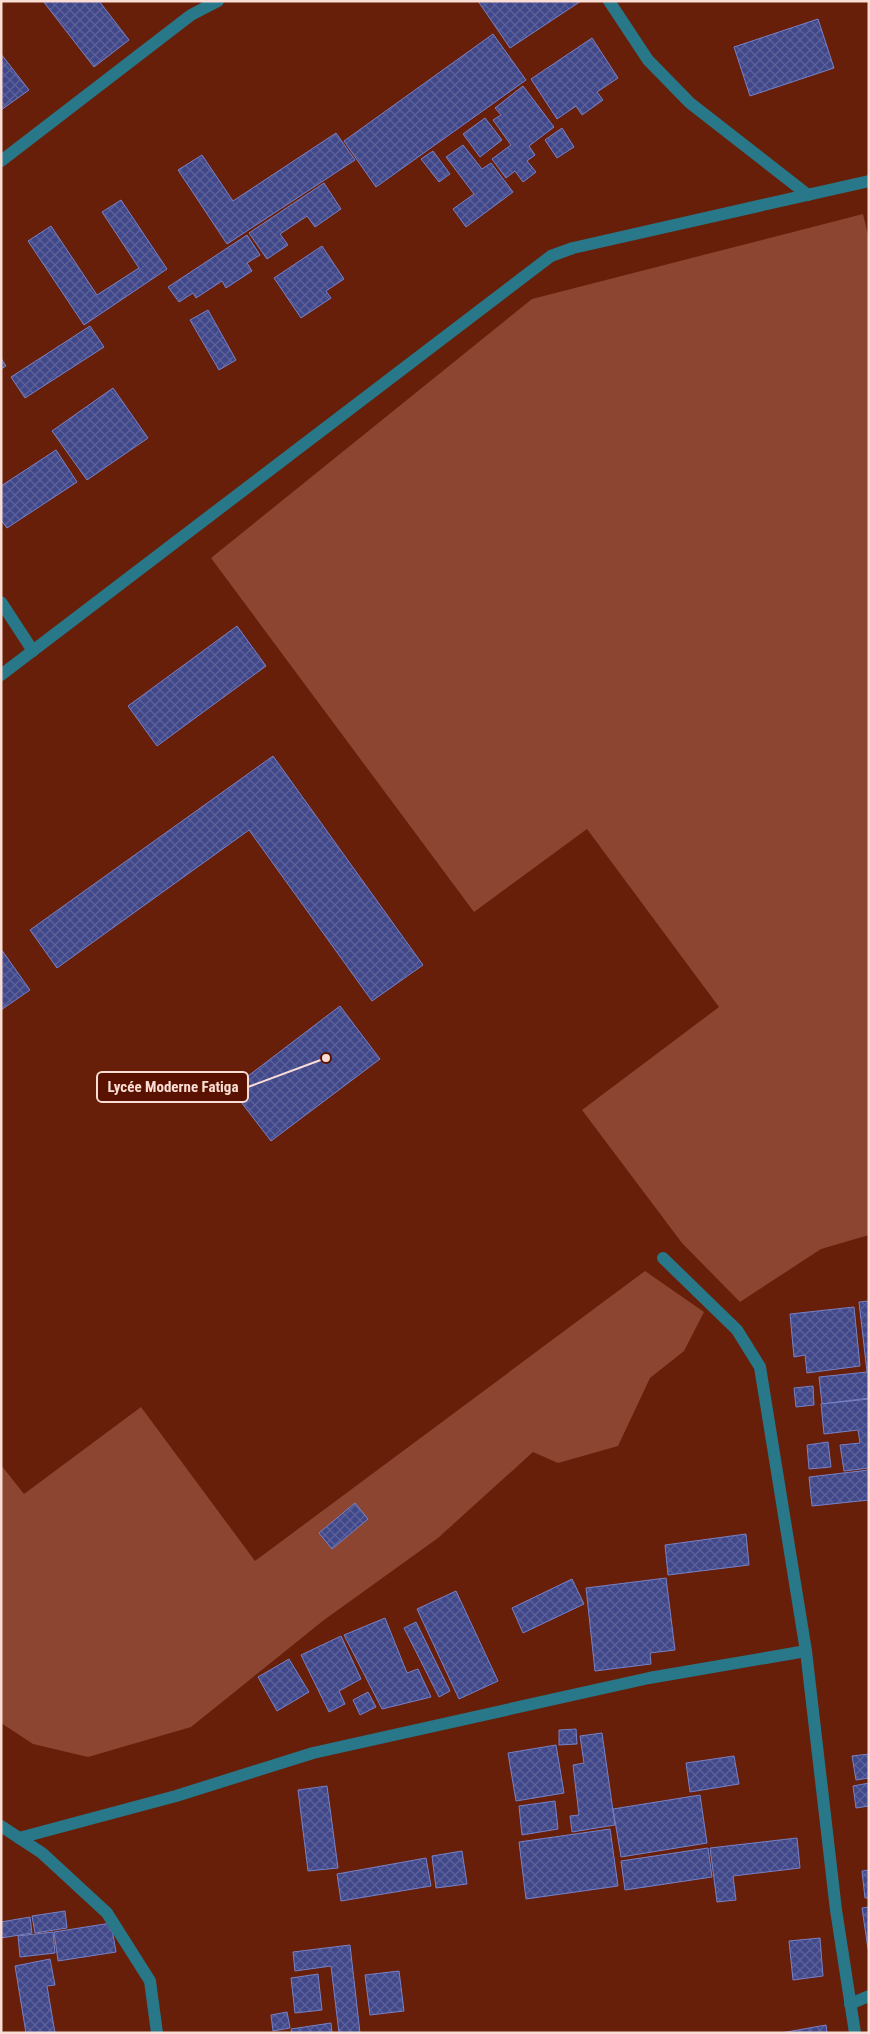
<svg xmlns="http://www.w3.org/2000/svg" width="870" height="2034" viewBox="0 0 870 2034" font-family="'Roboto Condensed',sans-serif">
  <style>
    .green { fill: #8c4531 }
    .building { fill: url(#building-cross-hatch); stroke: #7681c8 }
    .lines { fill: none; stroke-linecap: round; stroke-linejoin: round }
    .minor { stroke: #28788a; stroke-width: 12 }
    .leader { fill: none; stroke: #faded6; stroke-width: 2 }
    .callout-dot { fill: #faded6; stroke: #5a1200; stroke-width: 2 }
    .callout { fill: #5a1200; stroke: #faded6; stroke-width: 2 }
    .callout-label { font-size: 15px; text-anchor: middle; font-weight: bold; fill: #faded6 }
  </style>
  <defs>
    <pattern id="building-cross-hatch" width="8" height="8" patternUnits="userSpaceOnUse" patternTransform="scale(1.25)"><rect width="8" height="8" fill="#41488a"/><path d="M0 0l8 8M0 8l8-8" fill="none" stroke="#5d629a"/></pattern>
  </defs>
  <rect width="100%" height="100%" fill="#671f09"/>
  <g class="green">
    <polygon points="863,214 869,239 869,1235 821,1249 740,1302 682,1243 582,1110 719,1007 587,829 474,912 211,558 532,299"/>
    <polygon points="645,1271 704,1312 684,1351 650,1378 618,1446 558,1463 533,1452 438,1538 324,1620 191,1727 88,1757 33,1744 1,1723 1,1465 24,1494 141,1407 255,1561"/>
  </g>
  <g class="building">
    <polygon points="43,1 99,1 129,40 94,67"/>
    <polygon points="478,1 581,1 510,48"/>
    <polygon points="818,19 834,68 750,96 734,47"/>
    <polygon points="493,34 526,80 376,187 344,141"/>
    <polygon points="592,38 618,78 597,92 603,100 582,115 576,106 557,119 531,79"/>
    <polygon points="1,54 29,90 1,110"/>
    <polygon points="523,86 554,127 529,146 535,155 527,161 536,172 523,182 515,171 506,178 492,159 511,145 493,120 501,115 495,108"/>
    <polygon points="485,118 502,140 480,157 463,134"/>
    <polygon points="562,128 574,147 557,158 545,140"/>
    <polygon points="336,133 355,160 227,244 178,170 202,155 233,201"/>
    <polygon points="463,145 482,169 491,163 513,192 466,227 453,209 474,194 446,157"/>
    <polygon points="433,151 450,174 439,182 421,159"/>
    <polygon points="324,183 341,209 315,227 307,216 280,234 288,245 267,259 249,233"/>
    <polygon points="121,200 167,269 84,325 28,241 51,226 97,295 139,268 102,212"/>
    <polygon points="247,235 260,255 247,263 252,271 226,288 222,281 196,298 193,293 179,302 168,287"/>
    <polygon points="322,246 344,279 326,291 331,298 301,318 274,278"/>
    <polygon points="208,310 236,360 219,370 190,320"/>
    <polygon points="90,326 104,347 25,398 11,377"/>
    <polygon points="1,358 6,366 1,369"/>
    <polygon points="113,388 148,438 87,480 52,431"/>
    <polygon points="56,450 77,482 7,528 1,520 1,486"/>
    <polygon points="237,626 266,666 157,746 128,706"/>
    <polygon points="273,756 423,965 372,1001 249,830 57,968 30,930"/>
    <polygon points="1,949 30,990 1,1010"/>
    <polygon points="340,1006 380,1059 271,1141 231,1089"/>
    <polygon points="869,1301 869,1398 822,1404 819,1377 867,1372 859,1302"/>
    <polygon points="854,1307 860,1366 807,1373 805,1355 794,1357 790,1314"/>
    <polygon points="813,1386 814,1405 796,1407 794,1388"/>
    <polygon points="869,1399 869,1468 844,1471 840,1445 860,1443 858,1430 824,1434 821,1404"/>
    <polygon points="828,1442 831,1467 809,1469 807,1445"/>
    <polygon points="869,1470 869,1500 812,1506 809,1477"/>
    <polygon points="355,1503 368,1519 332,1549 319,1533"/>
    <polygon points="746,1534 749,1565 668,1575 665,1545"/>
    <polygon points="666,1578 675,1650 650,1653 651,1664 595,1671 586,1588"/>
    <polygon points="572,1579 584,1604 523,1633 512,1608"/>
    <polygon points="456,1591 498,1681 459,1699 417,1609"/>
    <polygon points="385,1618 407,1673 418,1669 431,1697 382,1709 344,1635"/>
    <polygon points="416,1622 450,1691 439,1697 404,1628"/>
    <polygon points="341,1636 361,1679 339,1691 345,1704 329,1712 301,1655"/>
    <polygon points="289,1659 309,1692 277,1711 258,1677"/>
    <polygon points="368,1692 376,1707 360,1715 353,1700"/>
    <polygon points="576,1729 577,1744 559,1745 559,1730"/>
    <polygon points="602,1733 615,1825 572,1832 570,1816 579,1815 573,1765 584,1763 580,1736"/>
    <polygon points="556,1745 564,1793 516,1801 508,1753"/>
    <polygon points="869,1754 869,1778 856,1780 852,1756"/>
    <polygon points="734,1756 739,1784 690,1792 686,1763"/>
    <polygon points="869,1783 869,1806 856,1808 853,1786"/>
    <polygon points="327,1786 338,1868 308,1871 298,1790"/>
    <polygon points="700,1795 707,1843 621,1857 613,1809"/>
    <polygon points="555,1801 558,1829 522,1835 519,1806"/>
    <polygon points="610,1829 618,1886 526,1899 519,1842"/>
    <polygon points="797,1838 800,1868 733,1876 736,1900 717,1902 710,1848"/>
    <polygon points="708,1848 712,1877 625,1890 621,1861"/>
    <polygon points="462,1851 467,1884 436,1888 432,1856"/>
    <polygon points="426,1858 431,1886 341,1901 337,1874"/>
    <polygon points="869,1870 869,1898 865,1898 862,1871"/>
    <polygon points="869,1907 869,1949 868,1949 862,1908"/>
    <polygon points="65,1911 67,1928 35,1933 32,1916"/>
    <polygon points="30,1917 32,1933 1,1938 1,1922"/>
    <polygon points="111,1923 116,1952 58,1961 54,1932"/>
    <polygon points="53,1932 55,1953 20,1957 18,1936"/>
    <polygon points="820,1938 823,1976 793,1980 789,1941"/>
    <polygon points="350,1945 360,2033 339,2033 331,1966 295,1971 293,1952"/>
    <polygon points="50,1959 55,1985 47,1986 55,2033 26,2033 15,1966"/>
    <polygon points="399,1971 404,2011 370,2015 365,1975"/>
    <polygon points="318,1974 322,2010 295,2013 291,1978"/>
    <polygon points="287,2012 290,2028 273,2031 271,2015"/>
    <polygon points="331,2023 332,2033 292,2033 291,2029"/>
    <polygon points="826,2025 827,2033 781,2033"/>
  </g>
  <g class="lines">
    <g class="minor">
      <polyline points="609,1 648,60 690,103 808,195"/>
      <polyline points="1,161 191,15 218,1"/>
      <polyline points="1,602 33,651"/>
      <polyline points="1,675 551,256 573,248 869,181"/>
      <polyline points="663,1258 737,1330 760,1367 806,1651 836,1910 855,2033"/>
      <polyline points="1,1826 42,1853 107,1913 150,1981 157,2033"/>
      <polyline points="19,1838 176,1796 313,1753 649,1678 806,1651"/>
      <polyline points="850,2004 869,1996"/>
    </g>
  </g>
  <path class="leader" d="M326 1058L248 1087"/>
  <circle class="callout-dot" cx="326" cy="1058" r="5"/>
  <rect class="callout" x="97" y="1072" width="151" height="30" rx="5"/>
  <g class="callout-label">
    <text x="173" y="1092">Lycée Moderne Fatiga</text>
  </g>
  <rect width="870" height="2034" fill="none" stroke="#faded6" stroke-width="5"/>
</svg>
